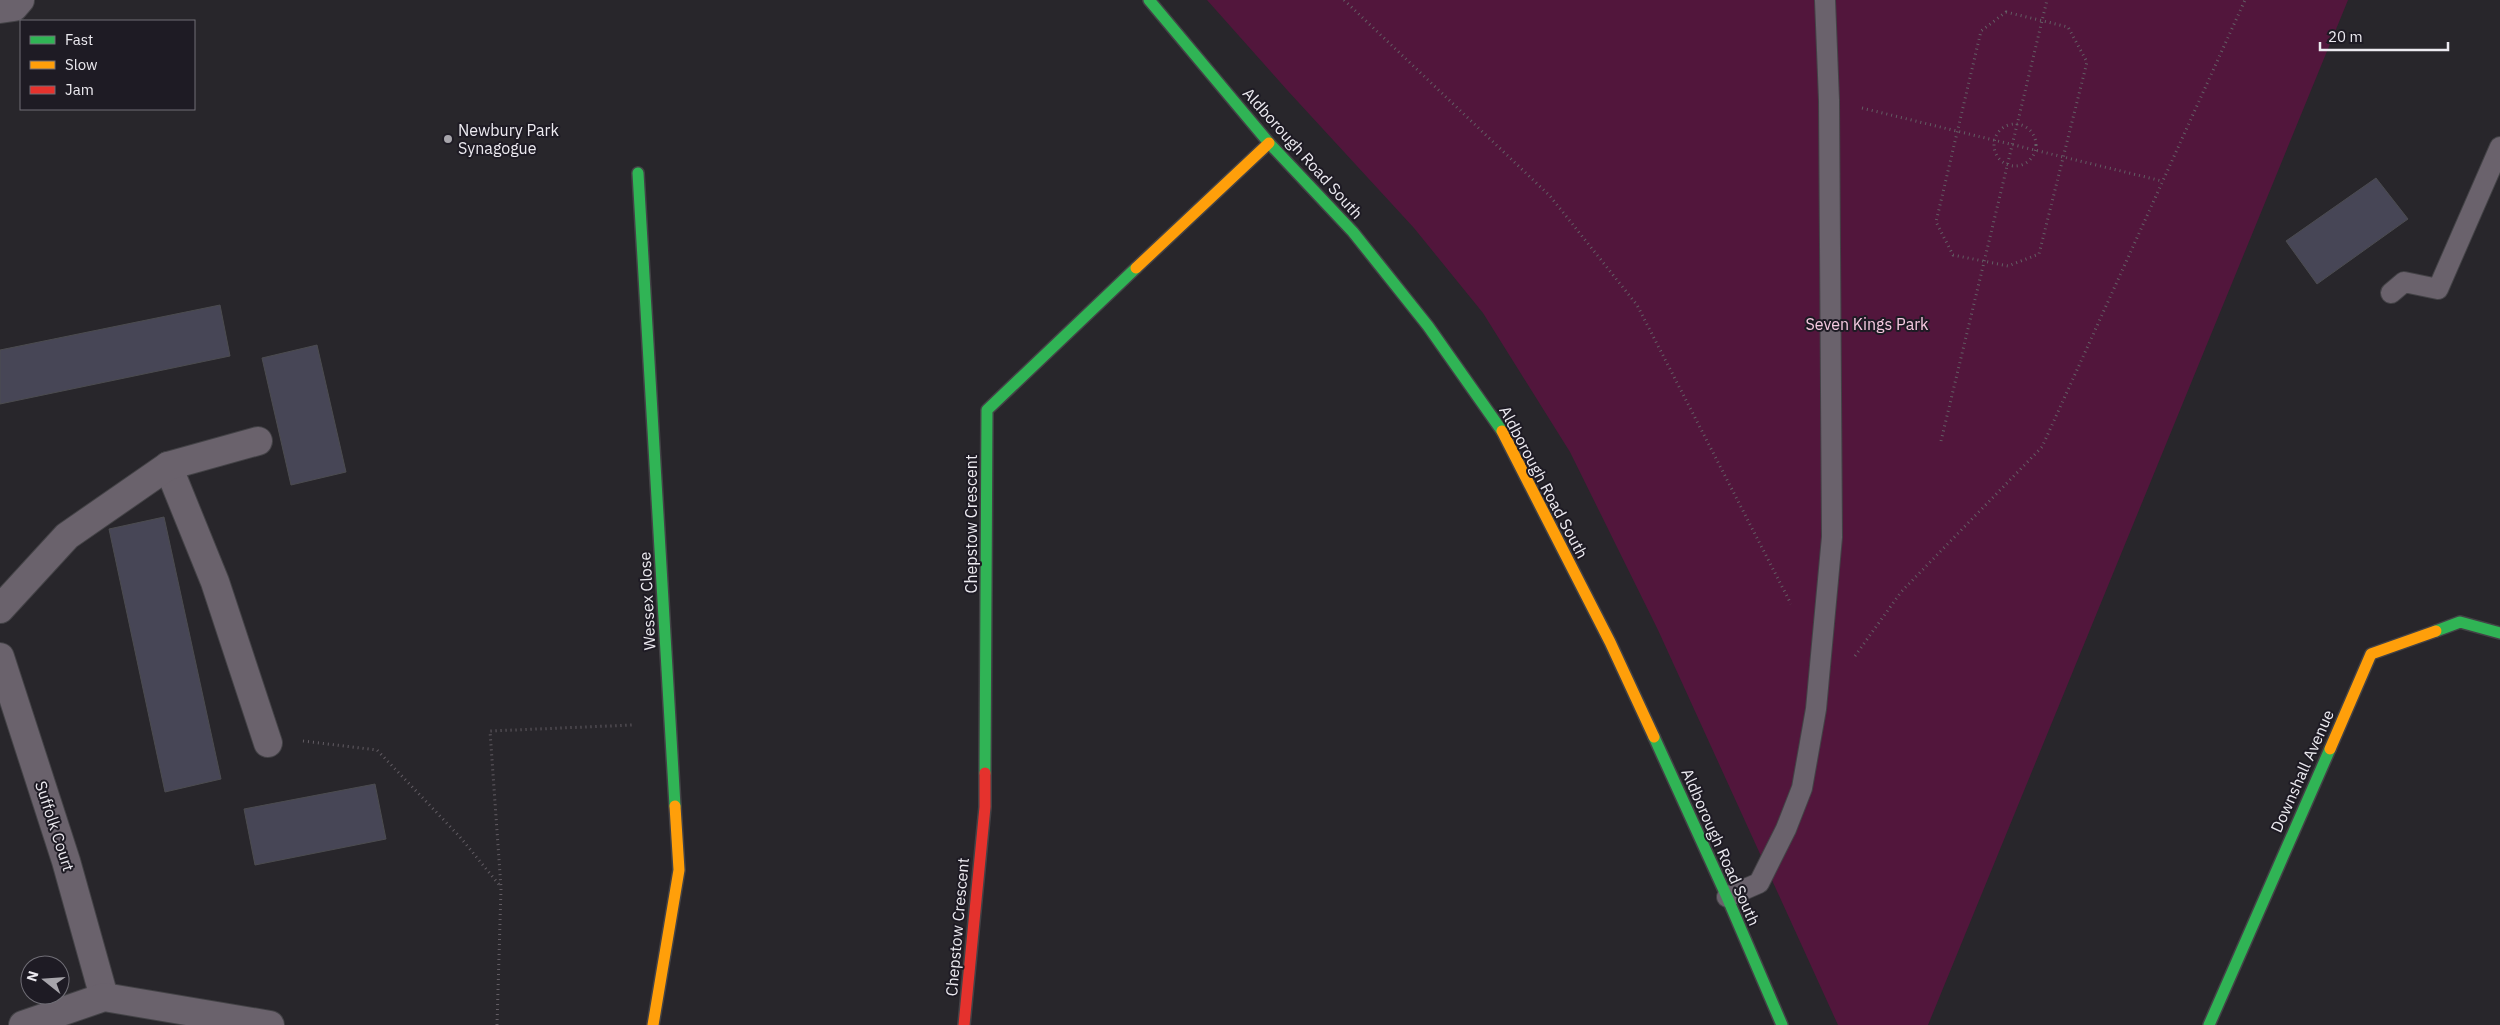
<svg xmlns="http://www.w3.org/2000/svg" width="2500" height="1025" viewBox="0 0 2500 1025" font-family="'IBM Plex Sans',sans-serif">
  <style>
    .green { fill: #52163c }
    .building { fill: #474656; stroke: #4c4c50 }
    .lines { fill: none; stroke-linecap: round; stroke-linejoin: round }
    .lane-casing { stroke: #434246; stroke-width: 22 }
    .street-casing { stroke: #434246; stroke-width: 30 }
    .fast-casing { stroke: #434246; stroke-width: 14 }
    .slow-casing { stroke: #434246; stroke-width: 14 }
    .jam-casing { stroke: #434246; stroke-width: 14 }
    .path { stroke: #635d64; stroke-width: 3; stroke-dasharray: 1 4; stroke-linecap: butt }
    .lane { stroke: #6a626c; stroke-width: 20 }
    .street { stroke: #6a626c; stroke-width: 28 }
    .fast { stroke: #30b455; stroke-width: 11 }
    .slow { stroke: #ff9f0a; stroke-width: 11 }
    .jam { stroke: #e5322d; stroke-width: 11 }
    .poi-dot { fill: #a7a5ab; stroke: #1e1b24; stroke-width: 2 }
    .labels { text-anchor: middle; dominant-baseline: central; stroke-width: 4; stroke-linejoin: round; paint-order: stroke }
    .poi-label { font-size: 16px; fill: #eceaf0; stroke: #1e1b24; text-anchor: start }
    .street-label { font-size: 16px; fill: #eceaf0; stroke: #1e1b24 }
    .park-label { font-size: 16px; fill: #f6cae1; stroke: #1e1b24 }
  </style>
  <rect width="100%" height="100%" fill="#28262b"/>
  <polygon class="green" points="1207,0 2348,0 1928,1025 1838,1025 1658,630 1570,452 1483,313 1414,228 1288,91"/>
  <g class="building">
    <polygon points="2376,178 2408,219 2317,284 2286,241"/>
    <polygon points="220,305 230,356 0,404 0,350"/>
    <polygon points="317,345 346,472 291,485 262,358"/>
    <polygon points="164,517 221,779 165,792 109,529"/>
    <polygon points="375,784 386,839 255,865 244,809"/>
  </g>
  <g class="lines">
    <g class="lane-casing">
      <g id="lane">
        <polyline points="2391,293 2404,282 2438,289 2500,147"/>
        <polyline points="1727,897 1759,883 1786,829 1802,788 1816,709 1832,537 1829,100 1825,0"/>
      </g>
    </g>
    <g class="street-casing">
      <g id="street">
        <polyline points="0,9 14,7 20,0"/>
        <polyline points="168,466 215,582 268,743"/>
        <polyline points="0,609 67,536 168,466 258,441"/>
        <polyline points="0,657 66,861 104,997"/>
        <polyline points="23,1025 104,997 270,1025"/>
      </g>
    </g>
    <g class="fast-casing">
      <g id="fast">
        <polyline points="1149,0 1269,143 1353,232 1428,326 1502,431"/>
        <polyline points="638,173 675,806"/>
        <polyline points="2436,631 2460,622 2500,633"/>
        <polyline points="1654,737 1727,897 1782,1025"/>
        <polyline points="985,773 987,410 1136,268"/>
        <polyline points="2209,1025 2330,749"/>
      </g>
    </g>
    <g class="slow-casing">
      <g id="slow">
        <polyline points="1136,268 1269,143"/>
        <polyline points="1502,431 1610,642 1654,737"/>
        <polyline points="2330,749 2371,654 2436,631"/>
        <polyline points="653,1025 679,870 675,806"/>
      </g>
    </g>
    <g class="jam-casing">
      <polyline id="jam" points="964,1025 985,807 985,773"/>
    </g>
    <g class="path">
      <polyline points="1344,0 1550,196 1637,305 1791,604"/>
      <polygon points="2006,12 2068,27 2087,62 2039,254 2008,266 1953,255 1936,222 1981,31"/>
      <polyline points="1862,108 2162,181"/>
      <circle cx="2015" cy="145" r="21"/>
      <polyline points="1941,441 2047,0"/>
      <polyline points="1855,656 1901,592 2042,447 2245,0"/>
      <polyline points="303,741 377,750 460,837 501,887"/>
      <polyline points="497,1025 501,888 490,731 633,725"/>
    </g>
    <use href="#lane" class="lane"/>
    <use href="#street" class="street"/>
    <use href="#fast" class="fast"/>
    <use href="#slow" class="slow"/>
    <use href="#jam" class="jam"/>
  </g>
  <circle class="poi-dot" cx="448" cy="139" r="5"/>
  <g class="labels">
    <g class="poi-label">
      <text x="458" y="130">Newbury Park<tspan x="458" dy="18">Synagogue</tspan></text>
    </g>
    <g class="street-label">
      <text transform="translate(1303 153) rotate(48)">Aldborough Road South</text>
      <text transform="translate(1544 482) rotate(62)">Aldborough Road South</text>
      <text transform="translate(971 524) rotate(-90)">Chepstow Crescent</text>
      <text transform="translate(647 601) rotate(-93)">Wessex Close</text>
      <text transform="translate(2302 771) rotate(-66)">Downshall Avenue</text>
      <text transform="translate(55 826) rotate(72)">Suffolk Court</text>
      <text transform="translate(1721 847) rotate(66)">Aldborough Road South</text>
      <text transform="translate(957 927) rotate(-85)">Chepstow Crescent</text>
    </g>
    <g class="park-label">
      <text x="1867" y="324">Seven Kings Park</text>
    </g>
  </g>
  <rect x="20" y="20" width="175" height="90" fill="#1e1b24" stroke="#706e76"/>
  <rect x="30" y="36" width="25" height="8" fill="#30b455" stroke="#706e76"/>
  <text x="65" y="45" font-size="15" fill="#eceaf0">Fast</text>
  <rect x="30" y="61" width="25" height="8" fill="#ff9f0a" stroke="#706e76"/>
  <text x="65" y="70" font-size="15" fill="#eceaf0">Slow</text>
  <rect x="30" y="86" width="25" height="8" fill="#e5322d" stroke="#706e76"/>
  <text x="65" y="95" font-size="15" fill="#eceaf0">Jam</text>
  <g transform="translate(45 980) rotate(287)"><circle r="24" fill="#1e1b24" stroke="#706e76"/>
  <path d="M0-4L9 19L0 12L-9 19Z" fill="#a7a5ab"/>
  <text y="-8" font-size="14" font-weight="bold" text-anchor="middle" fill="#eceaf0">N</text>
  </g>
  <path d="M2320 42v8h128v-8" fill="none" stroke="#eceaf0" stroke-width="2.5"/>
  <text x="2328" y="42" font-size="15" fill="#eceaf0" stroke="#1e1b24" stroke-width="4" paint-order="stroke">20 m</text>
</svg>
